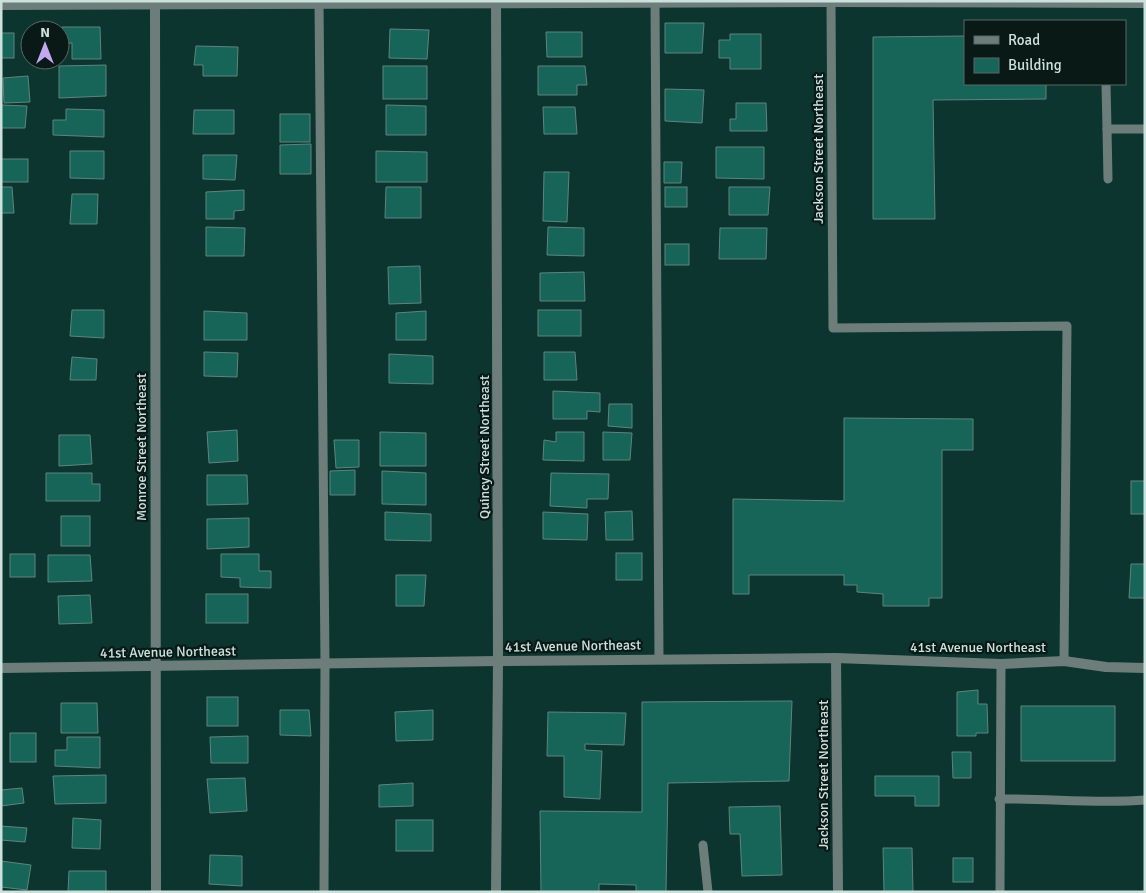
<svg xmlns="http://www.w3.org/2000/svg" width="1146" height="893" viewBox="0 0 1146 893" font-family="Signika,sans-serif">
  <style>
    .building { fill: #176459; stroke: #5e857d }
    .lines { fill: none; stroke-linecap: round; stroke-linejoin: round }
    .service { stroke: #6d7e7a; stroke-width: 9 }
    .minor { stroke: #6d7e7a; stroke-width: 10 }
    .tertiary { stroke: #6d7e7a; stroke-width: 10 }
    .labels { text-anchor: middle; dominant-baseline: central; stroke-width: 4.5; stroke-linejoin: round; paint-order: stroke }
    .street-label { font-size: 14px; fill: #cce1dc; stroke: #091916 }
  </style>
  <rect width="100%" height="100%" fill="#0d352f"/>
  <g class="building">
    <polygon points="665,23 704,23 702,53 665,53"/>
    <polygon points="62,27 100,27 101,59 72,59 72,43 63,44"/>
    <polygon points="390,29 429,30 427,59 389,58"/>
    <polygon points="546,32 582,32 582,57 547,57"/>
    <rect x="1" y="33" width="13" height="25"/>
    <polygon points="730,34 761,34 761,69 730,69 730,58 719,58 719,40 730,40"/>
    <polygon points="965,36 965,84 1046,84 1046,99 933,100 935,219 873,219 873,37"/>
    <polygon points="196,46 238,47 237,76 203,76 203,65 194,65"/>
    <polygon points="106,65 106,96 59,98 59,66"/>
    <rect x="383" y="66" width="44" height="33"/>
    <polygon points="538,66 585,66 587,85 577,85 577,95 538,95"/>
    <polygon points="28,76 30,102 4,103 3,78"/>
    <polygon points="665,89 704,90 702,123 665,121"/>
    <polygon points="736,103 766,103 767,131 730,131 730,119 736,119"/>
    <polygon points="1,105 27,106 25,128 1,128"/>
    <polygon points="386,105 426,106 426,135 386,135"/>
    <polygon points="543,107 575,107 577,134 544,134"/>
    <polygon points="66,109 104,110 104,137 53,135 53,120 66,120"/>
    <polygon points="194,110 234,110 234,134 193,134"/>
    <rect x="280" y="114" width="30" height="28"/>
    <polygon points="311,144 311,174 280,174 280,145"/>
    <polygon points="716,147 764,147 764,179 716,178"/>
    <polygon points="70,151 104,151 104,179 70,178"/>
    <polygon points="376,151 427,152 427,182 376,182"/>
    <polygon points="203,155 237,155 235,180 203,179"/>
    <rect x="1" y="159" width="27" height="23"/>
    <polygon points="664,162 682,162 681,183 664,183"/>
    <polygon points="544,172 569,172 567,222 543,221"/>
    <polygon points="1,187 12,187 14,213 1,213"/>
    <polygon points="386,187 421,187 421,218 385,218"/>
    <rect x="665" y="187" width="22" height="20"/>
    <polygon points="729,187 770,187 768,215 729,215"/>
    <polygon points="244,190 244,210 234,211 234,219 206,219 206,192"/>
    <polygon points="72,194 98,194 97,224 70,224"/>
    <polygon points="206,227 245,228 244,256 206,256"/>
    <polygon points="548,227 584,228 584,256 547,255"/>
    <polygon points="720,228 767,228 766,259 719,259"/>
    <rect x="665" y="244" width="24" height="21"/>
    <polygon points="420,266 421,303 389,304 388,267"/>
    <polygon points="584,272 585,301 540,301 540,273"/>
    <polygon points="72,310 104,310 104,338 70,336"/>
    <rect x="538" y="310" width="43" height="26"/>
    <polygon points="204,311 247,313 247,340 204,340"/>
    <polygon points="426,311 426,340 396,340 396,313"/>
    <polygon points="204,352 238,353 237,377 204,376"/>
    <polygon points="544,352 575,352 577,380 544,380"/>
    <polygon points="389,354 433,356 433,384 389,383"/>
    <polygon points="72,357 97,359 96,380 70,380"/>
    <polygon points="553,391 600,393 600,412 587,411 587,419 553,419"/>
    <polygon points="609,404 632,404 632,428 608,426"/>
    <polygon points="844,418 973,419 973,450 942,450 942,598 929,598 929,606 883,606 883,594 857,592 857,585 844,585 844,575 749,575 749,594 733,594 733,499 844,501"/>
    <polygon points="237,430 238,461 209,463 207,432"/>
    <polygon points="380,432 426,433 426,466 380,466"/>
    <polygon points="556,432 584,432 584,461 543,460 544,440 556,442"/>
    <polygon points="603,432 632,433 630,460 603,460"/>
    <polygon points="59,435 90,435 92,464 59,466"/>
    <polygon points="334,440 359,440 359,467 336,468"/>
    <polygon points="355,470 355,495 330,495 330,471"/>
    <polygon points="382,471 426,473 426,505 382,504"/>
    <polygon points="46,473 92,473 92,484 100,484 100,501 46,501"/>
    <polygon points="551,473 609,474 608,499 587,499 587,508 550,506"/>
    <polygon points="207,475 247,475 248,504 207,505"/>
    <rect x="1131" y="481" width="14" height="33"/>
    <polygon points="632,511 633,540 606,540 605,512"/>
    <polygon points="385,512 431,514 431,541 385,540"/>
    <polygon points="543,512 588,514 587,540 543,539"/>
    <rect x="61" y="516" width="29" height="30"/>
    <polygon points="249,518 249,547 207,549 207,519"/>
    <rect x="616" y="553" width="26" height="27"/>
    <rect x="10" y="554" width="25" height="23"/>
    <polygon points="221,554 259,554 259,571 271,571 271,588 240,587 240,578 221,577"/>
    <polygon points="48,555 90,555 92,581 48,582"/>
    <polygon points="1131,564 1145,564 1145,598 1129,598"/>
    <polygon points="396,575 426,575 424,606 396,606"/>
    <rect x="206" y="594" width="42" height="29"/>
    <polygon points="90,595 92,623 59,624 58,596"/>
    <polygon points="978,690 978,704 987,704 988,733 976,733 976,736 957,736 957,692"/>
    <rect x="207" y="697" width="31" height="29"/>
    <polygon points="792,701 789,781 668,783 666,892 636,892 636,885 599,884 599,892 541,892 540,811 642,812 642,702"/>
    <polygon points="61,703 97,703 98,733 61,733"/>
    <rect x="1021" y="706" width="94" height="55"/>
    <polygon points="280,710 309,710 311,736 280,735"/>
    <polygon points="433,710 433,740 396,741 395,712"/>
    <polygon points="548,712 626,713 624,745 585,744 585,750 602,751 600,799 564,797 564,756 547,756"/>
    <rect x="10" y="733" width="26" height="29"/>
    <polygon points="248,736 248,763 211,763 210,737"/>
    <polygon points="67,737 100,737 100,768 55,766 55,750 67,750"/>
    <polygon points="952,752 971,752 971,778 953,778"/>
    <polygon points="106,775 106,803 55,804 53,776"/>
    <polygon points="875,776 939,776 939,806 915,806 915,796 875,796"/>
    <polygon points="245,778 247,811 210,813 207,779"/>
    <polygon points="413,783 413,806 379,807 379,785"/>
    <polygon points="22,788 24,803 1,806 1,790"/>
    <polygon points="780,806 782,875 742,876 740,834 730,834 729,807"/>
    <polygon points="73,818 101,820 100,849 72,848"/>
    <rect x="396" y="820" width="37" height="31"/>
    <polygon points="1,826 27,828 25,842 1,840"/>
    <polygon points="883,848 912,848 913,892 884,892"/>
    <polygon points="210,855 242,856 242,886 209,884"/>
    <rect x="953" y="858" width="20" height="24"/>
    <polygon points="1,861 31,865 27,890 1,887"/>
    <polygon points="69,871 106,871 106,892 68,892"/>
  </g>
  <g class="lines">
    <g class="service">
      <polyline points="319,1 325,663 324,892"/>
      <polyline points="655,1 659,659"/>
      <polyline points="831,2 833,328 1067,326 1064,661"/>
      <polyline points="1106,84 1107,129 1145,129"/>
      <polyline points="1107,129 1108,179"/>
      <path d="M 999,799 C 1048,798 1096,804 1145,800"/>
      <polyline points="703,845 708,892"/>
      <polyline points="1000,892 1001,664"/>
    </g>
    <g class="minor">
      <polyline points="155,1 156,892"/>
      <polyline points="1,5 831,2 1145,3"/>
      <polyline points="836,658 838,892"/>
      <polyline points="496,892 498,661 496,1"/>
    </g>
    <polyline class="tertiary" points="1,668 498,661 836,658 1001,664 1064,661 1106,667 1145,668"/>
  </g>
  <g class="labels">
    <g class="street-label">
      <text transform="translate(818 149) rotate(-90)">Jackson Street Northeast</text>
      <text transform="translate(141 447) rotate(-90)">Monroe Street Northeast</text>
      <text transform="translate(484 447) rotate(-90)">Quincy Street Northeast</text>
      <text transform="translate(573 646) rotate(-1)">41st Avenue Northeast</text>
      <text x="978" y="647">41st Avenue Northeast</text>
      <text transform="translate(168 652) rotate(-1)">41st Avenue Northeast</text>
      <text transform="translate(823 775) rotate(-90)">Jackson Street Northeast</text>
    </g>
  </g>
  <rect width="1146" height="893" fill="none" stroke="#cce1dc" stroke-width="5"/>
  <rect x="964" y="20" width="162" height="65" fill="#091916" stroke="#576965"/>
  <rect x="974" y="36" width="25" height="8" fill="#6d7e7a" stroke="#576965"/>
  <text x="1008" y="45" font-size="15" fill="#cce1dc">Road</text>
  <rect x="974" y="58" width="25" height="15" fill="#176459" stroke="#576965"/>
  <text x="1008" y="70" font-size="15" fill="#cce1dc">Building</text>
  <g transform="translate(45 45)"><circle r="24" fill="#091916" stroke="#576965"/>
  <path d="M0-4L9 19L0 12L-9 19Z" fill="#c4a7f1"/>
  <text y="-8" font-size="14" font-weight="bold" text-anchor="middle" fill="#cce1dc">N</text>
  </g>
</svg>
